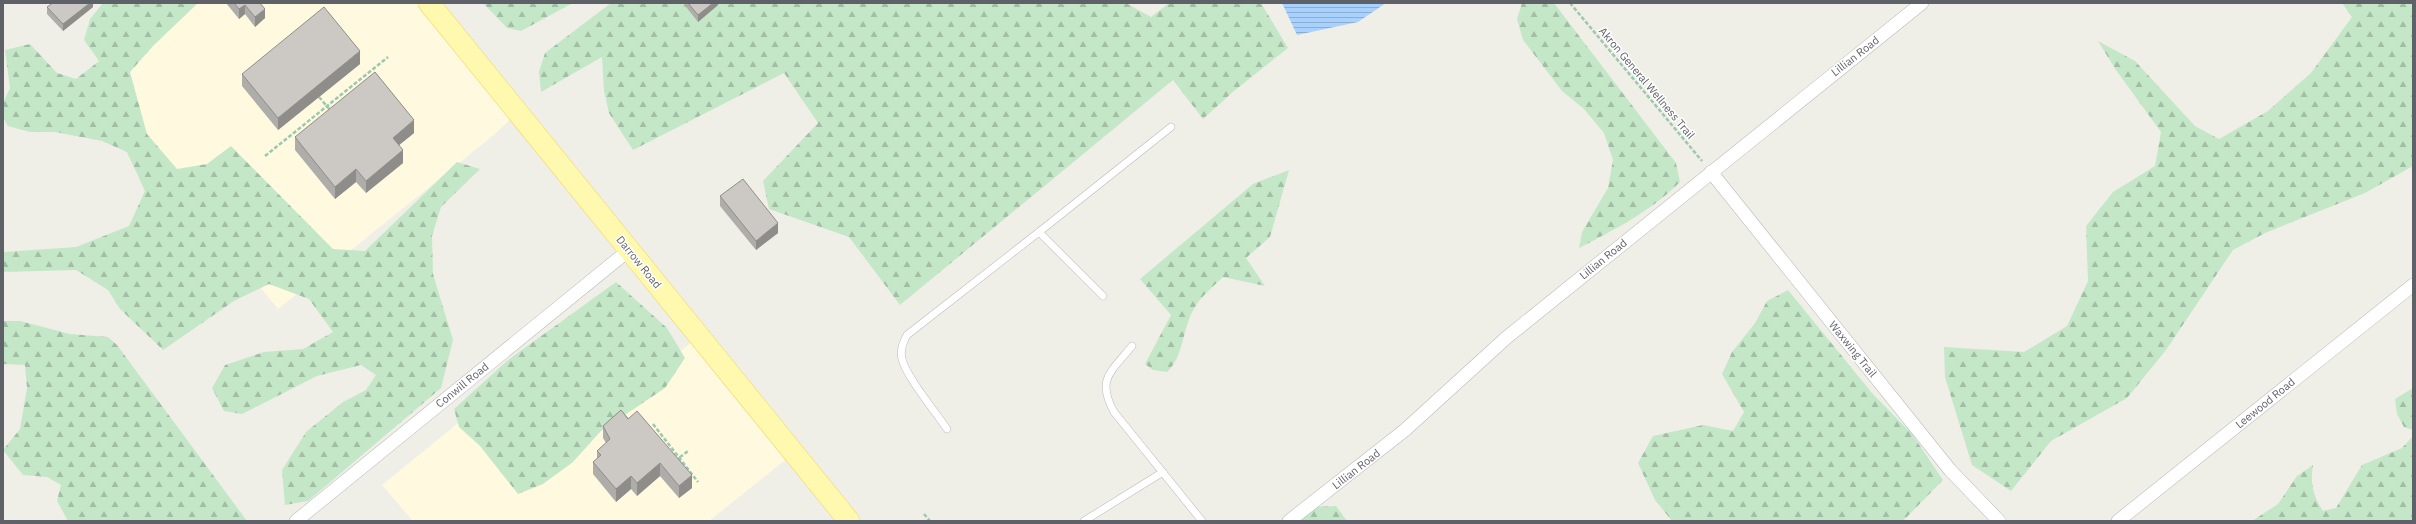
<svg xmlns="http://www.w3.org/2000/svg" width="2416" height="524" viewBox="0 0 2416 524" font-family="'IBM Plex Sans',sans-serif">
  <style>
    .commercial { fill: #fef9df }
    .forest { fill: url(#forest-firs) }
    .water { fill: url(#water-rules) }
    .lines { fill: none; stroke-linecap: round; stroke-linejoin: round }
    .lane-casing { stroke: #b7b9bd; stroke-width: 8 }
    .street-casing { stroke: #b7b9bd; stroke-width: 14 }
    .primary-casing { stroke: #f1d660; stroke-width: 22 }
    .path { stroke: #9dc8ae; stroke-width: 2.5; stroke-dasharray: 4 2; stroke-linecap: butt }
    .lane { stroke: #fff; stroke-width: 7 }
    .street { stroke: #fff; stroke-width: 13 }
    .primary { stroke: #fef9ae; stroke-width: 21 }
    .wall { fill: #afada9 }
    .shaded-wall { fill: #8f8d89 }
    .building { fill: #ccc9c4; stroke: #8f8d89 }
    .labels { text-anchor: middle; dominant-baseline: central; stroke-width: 3; stroke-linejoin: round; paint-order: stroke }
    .street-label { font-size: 11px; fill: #5e6167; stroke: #fff }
  </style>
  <defs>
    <pattern id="forest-firs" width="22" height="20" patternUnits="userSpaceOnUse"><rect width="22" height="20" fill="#c4e7c8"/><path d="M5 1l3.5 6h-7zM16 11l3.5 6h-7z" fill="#a2bfa6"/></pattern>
    <pattern id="water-rules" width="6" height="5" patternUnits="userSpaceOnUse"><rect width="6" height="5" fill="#a9d1fe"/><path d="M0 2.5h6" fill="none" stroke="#8dadd1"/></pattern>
  </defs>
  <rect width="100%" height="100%" fill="#f0efe7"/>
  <g class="commercial">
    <polygon points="181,3 429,3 517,113 495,134 278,309 86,78"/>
    <polygon points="699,336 794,453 709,521 413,521 382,485 484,402 539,467"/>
  </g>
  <g class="forest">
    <polygon points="103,3 198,3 153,46 130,72 147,134 177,169 207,164 231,146 333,249 365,251 457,162 480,169 441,207 432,236 433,274 453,340 441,388 308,501 285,505 282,470 306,432 343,402 366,390 376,375 361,365 317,376 242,414 224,411 212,388 225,365 264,352 303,349 333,332 309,299 269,284 234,301 163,350 120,309 108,290 76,270 3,272 3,252 76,247 129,226 145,191 127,152 102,141 55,132 30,132 8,126 3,117 3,103 10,88 5,50 30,44 57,73 76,79 99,61 84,40 90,19"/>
    <polygon points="483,3 573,3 521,31 507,28"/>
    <polygon points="611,3 1126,3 1151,17 1169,3 1261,3 1288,48 1234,91 1203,119 1173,80 900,305 849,237 769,209 763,181 818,123 784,73 633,150 609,113 604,91 602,57 541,92 539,72 545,53"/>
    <path d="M 1522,3 L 1554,3 L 1676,163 L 1680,182 C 1651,211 1616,229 1579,248 L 1582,232 L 1608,188 L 1613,160 L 1604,133 L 1584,109 L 1562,91 L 1523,40 L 1517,19 Z"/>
    <polygon points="2342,3 2413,3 2413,166 2365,193 2265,233 2233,250 2166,350 2127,398 2051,441 2011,491 1972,465 1945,377 1944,347 2024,352 2067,326 2088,281 2086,226 2113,192 2155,166 2161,132 2116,70 2098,41 2135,61 2195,126 2219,139 2268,111 2311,73 2352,17"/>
    <path d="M 1289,170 L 1270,237 L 1246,258 L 1265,286 L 1223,277 C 1214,286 1204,294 1197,304 C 1182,324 1185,356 1167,372 L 1153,370 L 1145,364 L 1171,315 L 1140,279 L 1253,184 Z"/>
    <polygon points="616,282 667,328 685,358 665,388 601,431 573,462 543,484 518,494 480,446 459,427 454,409 508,360"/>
    <polygon points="1788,290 1872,393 1912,434 1943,480 1903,521 1672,521 1655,500 1638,463 1653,436 1703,425 1733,431 1744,412 1722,374 1732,352 1755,323 1767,301"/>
    <polygon points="3,321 20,321 70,334 108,337 117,345 247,521 68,521 57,501 61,485 47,477 23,475 3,450 20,429 27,388 25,365 3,364"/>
    <polygon points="2413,388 2413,430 2404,427 2397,414 2395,399"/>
    <path d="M 2413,436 L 2412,521 L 2252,521 L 2278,504 L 2297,476 L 2313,465 C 2310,483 2313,496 2323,511 L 2336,508 L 2362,465 L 2402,448 Z"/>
    <polygon points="1336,506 1347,521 1300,521 1315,507"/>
  </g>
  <polygon class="water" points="1282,3 1386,3 1358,22 1297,35"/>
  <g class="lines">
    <g class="lane-casing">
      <g id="lane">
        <polyline points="1103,296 1039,232 1171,127"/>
        <path d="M 1132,346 C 1111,372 1096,379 1114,412 L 1202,521"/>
        <path d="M 947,429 C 935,411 907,378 902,359 C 900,351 903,342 907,335 L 1039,232"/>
        <polyline points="1084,521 1163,472"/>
      </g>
    </g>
    <g class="street-casing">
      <g id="street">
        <polyline points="1711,172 1950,470 1999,521"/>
        <polyline points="296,521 629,250"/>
        <polyline points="1289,521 1405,430 1506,338 1922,3"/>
        <polyline points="2118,521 2413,285"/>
      </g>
    </g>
    <g class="primary-casing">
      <polyline id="primary" points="429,3 849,521"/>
    </g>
    <g class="path">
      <polyline points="1570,3 1702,161"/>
      <polyline points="319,97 331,111"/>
      <polyline points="265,156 388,57"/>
      <polyline points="653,424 698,482"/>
      <polyline points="675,461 688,451"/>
      <polyline points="924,514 930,521"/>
    </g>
    <use href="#lane" class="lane"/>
    <use href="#street" class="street"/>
    <use href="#primary" class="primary"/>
  </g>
  <g class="wall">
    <polygon points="226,3 260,3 265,18 255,27 245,14 239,19"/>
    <polygon points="683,3 718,3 718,5 698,22"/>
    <polygon points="93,4 93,7 63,31 47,14 47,7"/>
    <polygon points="360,64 278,130 242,86 242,74"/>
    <polygon points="414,133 399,145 403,163 366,193 356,182 335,199 295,150 295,137"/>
    <polygon points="720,196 778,233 756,250 720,206"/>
    <polygon points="621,410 692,488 679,498 660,476 637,496 631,489 616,502 593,474 593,462 597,459 597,451 606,443 603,438 603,426"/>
  </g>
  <g class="shaded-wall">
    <polygon points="90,3 94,3 93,4 93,7 63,31 63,24"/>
    <polygon points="713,3 718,3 718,5 698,22 698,15"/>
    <polygon points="245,5 245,14 239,19 239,9"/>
    <polygon points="265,9 265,18 255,27 255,17"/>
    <polygon points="360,51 360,64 278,130 278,118"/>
    <polygon points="414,120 414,133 393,150 393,138"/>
    <polygon points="403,150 403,163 366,193 366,181"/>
    <polygon points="356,169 356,182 335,199 335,187"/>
    <polygon points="778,223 778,233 756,250 756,241"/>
    <polygon points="660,463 660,476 637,496 637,483"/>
    <polygon points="692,475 692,488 679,498 679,486"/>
    <polygon points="631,476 631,489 616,502 616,489"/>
  </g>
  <g class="building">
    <polygon points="53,3 90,3 63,24 47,7"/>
    <polygon points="234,3 260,3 265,9 255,17 245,5 239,9"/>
    <polygon points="688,3 713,3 698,15"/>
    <polygon points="324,7 360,51 278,118 242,74"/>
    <polygon points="375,72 414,120 393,138 403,150 366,181 356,169 335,187 295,137"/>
    <polygon points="743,179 778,223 756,241 720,196"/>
    <polygon points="621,410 628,419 637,411 692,475 679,486 660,463 637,483 631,476 616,489 593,462 601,455 597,451 610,439 603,426"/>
  </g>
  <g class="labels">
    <g class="street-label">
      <text transform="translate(1855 56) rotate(-38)">Lillian Road</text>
      <text transform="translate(1647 83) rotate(50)">Akron General Wellness Trail</text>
      <text transform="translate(1603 259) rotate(-39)">Lillian Road</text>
      <text transform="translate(639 262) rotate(51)">Darrow Road</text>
      <text transform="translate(1853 349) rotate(51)">Waxwing Trail</text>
      <text transform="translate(462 385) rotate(-39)">Conwill Road</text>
      <text transform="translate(2265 403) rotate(-39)">Leewood Road</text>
      <text transform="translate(1356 469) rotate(-38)">Lillian Road</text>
    </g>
  </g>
  <rect width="2416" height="524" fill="none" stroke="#5e6167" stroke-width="8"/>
</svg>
